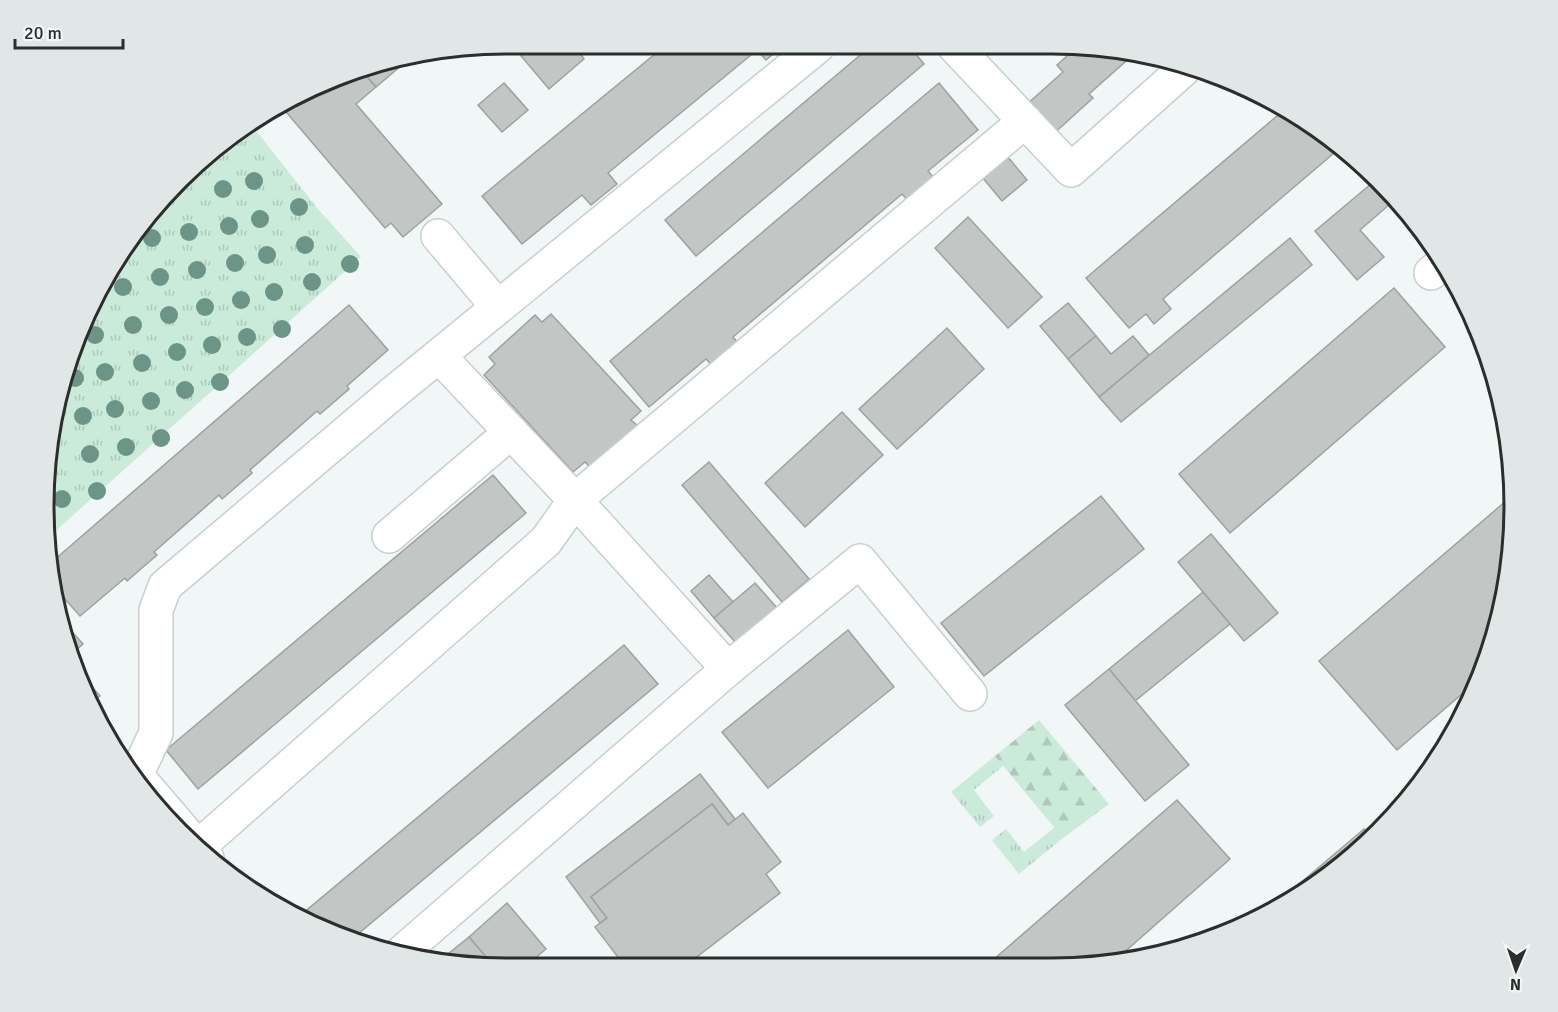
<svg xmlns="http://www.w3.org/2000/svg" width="1558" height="1012" viewBox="0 0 1558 1012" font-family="Signika,sans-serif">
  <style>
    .grass { fill: url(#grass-tufts) }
    .forest { fill: url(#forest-firs) }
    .building { fill: #c2c6c5; stroke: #9da2a1; stroke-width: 1.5 }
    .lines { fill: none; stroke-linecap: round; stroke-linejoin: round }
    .minor-casing { stroke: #c9cece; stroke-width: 36 }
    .minor { stroke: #fff; stroke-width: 33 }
    .tree { fill: #6c9487 }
    .rim { fill: none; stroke: #2c2e2e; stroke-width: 3 }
  </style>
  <defs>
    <pattern id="grass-tufts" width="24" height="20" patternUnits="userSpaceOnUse" patternTransform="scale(1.5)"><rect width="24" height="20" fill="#caeada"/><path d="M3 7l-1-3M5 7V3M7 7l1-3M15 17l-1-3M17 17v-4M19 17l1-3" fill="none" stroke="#aec9bb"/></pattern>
    <pattern id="forest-firs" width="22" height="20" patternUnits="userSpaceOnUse" patternTransform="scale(1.5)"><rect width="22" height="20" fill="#caeada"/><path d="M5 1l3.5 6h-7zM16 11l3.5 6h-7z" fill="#aec9bb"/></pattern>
  </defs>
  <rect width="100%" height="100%" fill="#f1f6f6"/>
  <g class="grass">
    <polygon points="249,122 318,209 361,257 50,536 44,476 67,364 127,262 170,196"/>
    <polygon points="995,756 1004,765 974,790 994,816 980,827 951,792"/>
    <polygon points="1055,827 1063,838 1019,874 992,840 1006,829 1024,852"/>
  </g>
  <polygon class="forest" points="1039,720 1109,804 1063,838 995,756"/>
  <g class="building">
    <polygon points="511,44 588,44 579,52 584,59 549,89"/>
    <polygon points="666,45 784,45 766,60 757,50 608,173 617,184 591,205 582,195 522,244 482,196"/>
    <polygon points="871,46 909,46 924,64 696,256 665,220"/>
    <polygon points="1077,47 1113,48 1134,54 1089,94 1093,98 1051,136 1025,106 1063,72 1057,65"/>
    <polygon points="408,60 376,87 359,68"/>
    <polygon points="359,68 376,87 356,104 442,204 403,237 391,223 385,228 281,106"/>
    <polygon points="504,83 528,110 502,132 478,105"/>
    <polygon points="939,83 978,130 928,171 939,184 913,206 902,194 733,337 743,349 717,371 706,359 649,407 610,361"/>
    <polygon points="1284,110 1341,147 1163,299 1171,309 1154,324 1146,314 1129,328 1086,278"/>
    <polygon points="1007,156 1027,180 1002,201 982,177"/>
    <polygon points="1372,183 1390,204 1360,230 1384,257 1357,280 1315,231"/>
    <polygon points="968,217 1042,297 1008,328 935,248"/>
    <polygon points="1290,238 1312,265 1121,422 1099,397"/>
    <polygon points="1394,288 1445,347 1230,533 1179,474"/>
    <polygon points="1068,303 1096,336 1068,359 1040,326"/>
    <polygon points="349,305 388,350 347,386 349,389 320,414 317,411 250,470 252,473 222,499 219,495 154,552 157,555 127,581 125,578 80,616 56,589 53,561"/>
    <polygon points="551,314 641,411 631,420 638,426 591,468 585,462 573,472 484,375 495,364 489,357 535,315 542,322"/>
    <polygon points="947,328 984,369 897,449 859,409"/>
    <polygon points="1096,336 1111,354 1133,336 1149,355 1099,397 1068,359"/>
    <polygon points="842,412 883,455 805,527 765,483"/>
    <polygon points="709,462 809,579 782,602 682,485"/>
    <polygon points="493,475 526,513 198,789 166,750"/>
    <polygon points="1513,495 1511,566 1490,654 1478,680 1397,750 1319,661"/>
    <polygon points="1101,496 1144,549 984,676 941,623"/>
    <polygon points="1211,534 1278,613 1244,641 1178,562"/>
    <polygon points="709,575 733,602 714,618 691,591"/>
    <polygon points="755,583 777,608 736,643 714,618"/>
    <polygon points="1203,592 1230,624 1135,701 1109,669"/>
    <polygon points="58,616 83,644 72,654 59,625"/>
    <polygon points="848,630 894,687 768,788 722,732"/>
    <polygon points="624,645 658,684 352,939 329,933 305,919 302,914"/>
    <polygon points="1109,669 1189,765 1145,801 1065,705"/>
    <polygon points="81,675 100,696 93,701"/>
    <polygon points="700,774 735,819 728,825 712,804 591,897 607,918 600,923 566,877"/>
    <polygon points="1177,800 1230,859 1112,963 1082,968 985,967"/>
    <polygon points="712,804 728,825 743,813 781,862 766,874 780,893 685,966 624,965 595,927 607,918 591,897"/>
    <polygon points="1364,829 1371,838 1333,873 1295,897 1291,891"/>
    <polygon points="507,903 546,949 527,965 493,965 469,937"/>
    <polygon points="469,937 493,965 446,965 438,962"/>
    <polygon points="562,958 568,965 554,965"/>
  </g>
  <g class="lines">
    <g class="minor-casing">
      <g id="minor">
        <polyline points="954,46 1071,170 1184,69"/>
        <polyline points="438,236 498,307"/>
        <polyline points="1431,273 1443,263"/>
        <polyline points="439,356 575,500 728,669"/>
        <polyline points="389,536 511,432"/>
        <polyline points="198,847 546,541 575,500 1025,121"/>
        <polyline points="207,858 136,775 156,733 156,610 165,586 393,393 818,46"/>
        <polyline points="401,953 728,669 860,561 970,694"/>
      </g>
    </g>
    <use href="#minor" class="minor"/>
  </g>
  <g class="tree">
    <circle cx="254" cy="181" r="9"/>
    <circle cx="223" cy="189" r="9"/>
    <circle cx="299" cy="207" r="9"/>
    <circle cx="260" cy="219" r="9"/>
    <circle cx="229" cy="226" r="9"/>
    <circle cx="189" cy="232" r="9"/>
    <circle cx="152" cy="238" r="9"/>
    <circle cx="305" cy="245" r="9"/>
    <circle cx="267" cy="255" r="9"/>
    <circle cx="235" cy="263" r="9"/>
    <circle cx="350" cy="264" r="9"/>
    <circle cx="197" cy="270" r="9"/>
    <circle cx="160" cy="277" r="9"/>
    <circle cx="312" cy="282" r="9"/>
    <circle cx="123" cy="287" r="9"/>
    <circle cx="274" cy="292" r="9"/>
    <circle cx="241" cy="300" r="9"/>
    <circle cx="205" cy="307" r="9"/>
    <circle cx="169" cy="315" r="9"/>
    <circle cx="133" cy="325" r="9"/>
    <circle cx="282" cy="329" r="9"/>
    <circle cx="95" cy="335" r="9"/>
    <circle cx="247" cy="337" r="9"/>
    <circle cx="212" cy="345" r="9"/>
    <circle cx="177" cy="352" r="9"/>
    <circle cx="142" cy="363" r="9"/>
    <circle cx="105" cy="372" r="9"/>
    <circle cx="75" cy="378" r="9"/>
    <circle cx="220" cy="382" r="9"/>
    <circle cx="185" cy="390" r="9"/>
    <circle cx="151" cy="401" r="9"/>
    <circle cx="115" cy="409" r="9"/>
    <circle cx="83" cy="416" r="9"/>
    <circle cx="161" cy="438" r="9"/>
    <circle cx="126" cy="447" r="9"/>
    <circle cx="90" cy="454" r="9"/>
    <circle cx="97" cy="491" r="9"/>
    <circle cx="62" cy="499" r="9"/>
  </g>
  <path d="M0 0H1558V1012H0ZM506 54H1052A452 452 0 0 1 1504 506V506A452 452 0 0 1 1052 958H506A452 452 0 0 1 54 506V506A452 452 0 0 1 506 54Z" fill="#e1e6e6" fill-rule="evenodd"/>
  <path class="rim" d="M506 54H1052A452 452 0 0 1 1504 506V506A452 452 0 0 1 1052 958H506A452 452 0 0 1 54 506V506A452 452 0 0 1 506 54Z"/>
  <g transform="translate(1516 970) rotate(182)" stroke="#f1f6f6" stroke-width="4.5" paint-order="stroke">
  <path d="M0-4.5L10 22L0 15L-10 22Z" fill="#2c2e2e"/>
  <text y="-9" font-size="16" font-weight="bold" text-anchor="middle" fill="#2c2e2e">N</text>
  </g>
  <path d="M15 39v9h108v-9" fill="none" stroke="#2c2e2e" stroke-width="3"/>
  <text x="24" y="39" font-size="18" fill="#2c2e2e" stroke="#f1f6f6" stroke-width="4.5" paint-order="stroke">20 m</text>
</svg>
